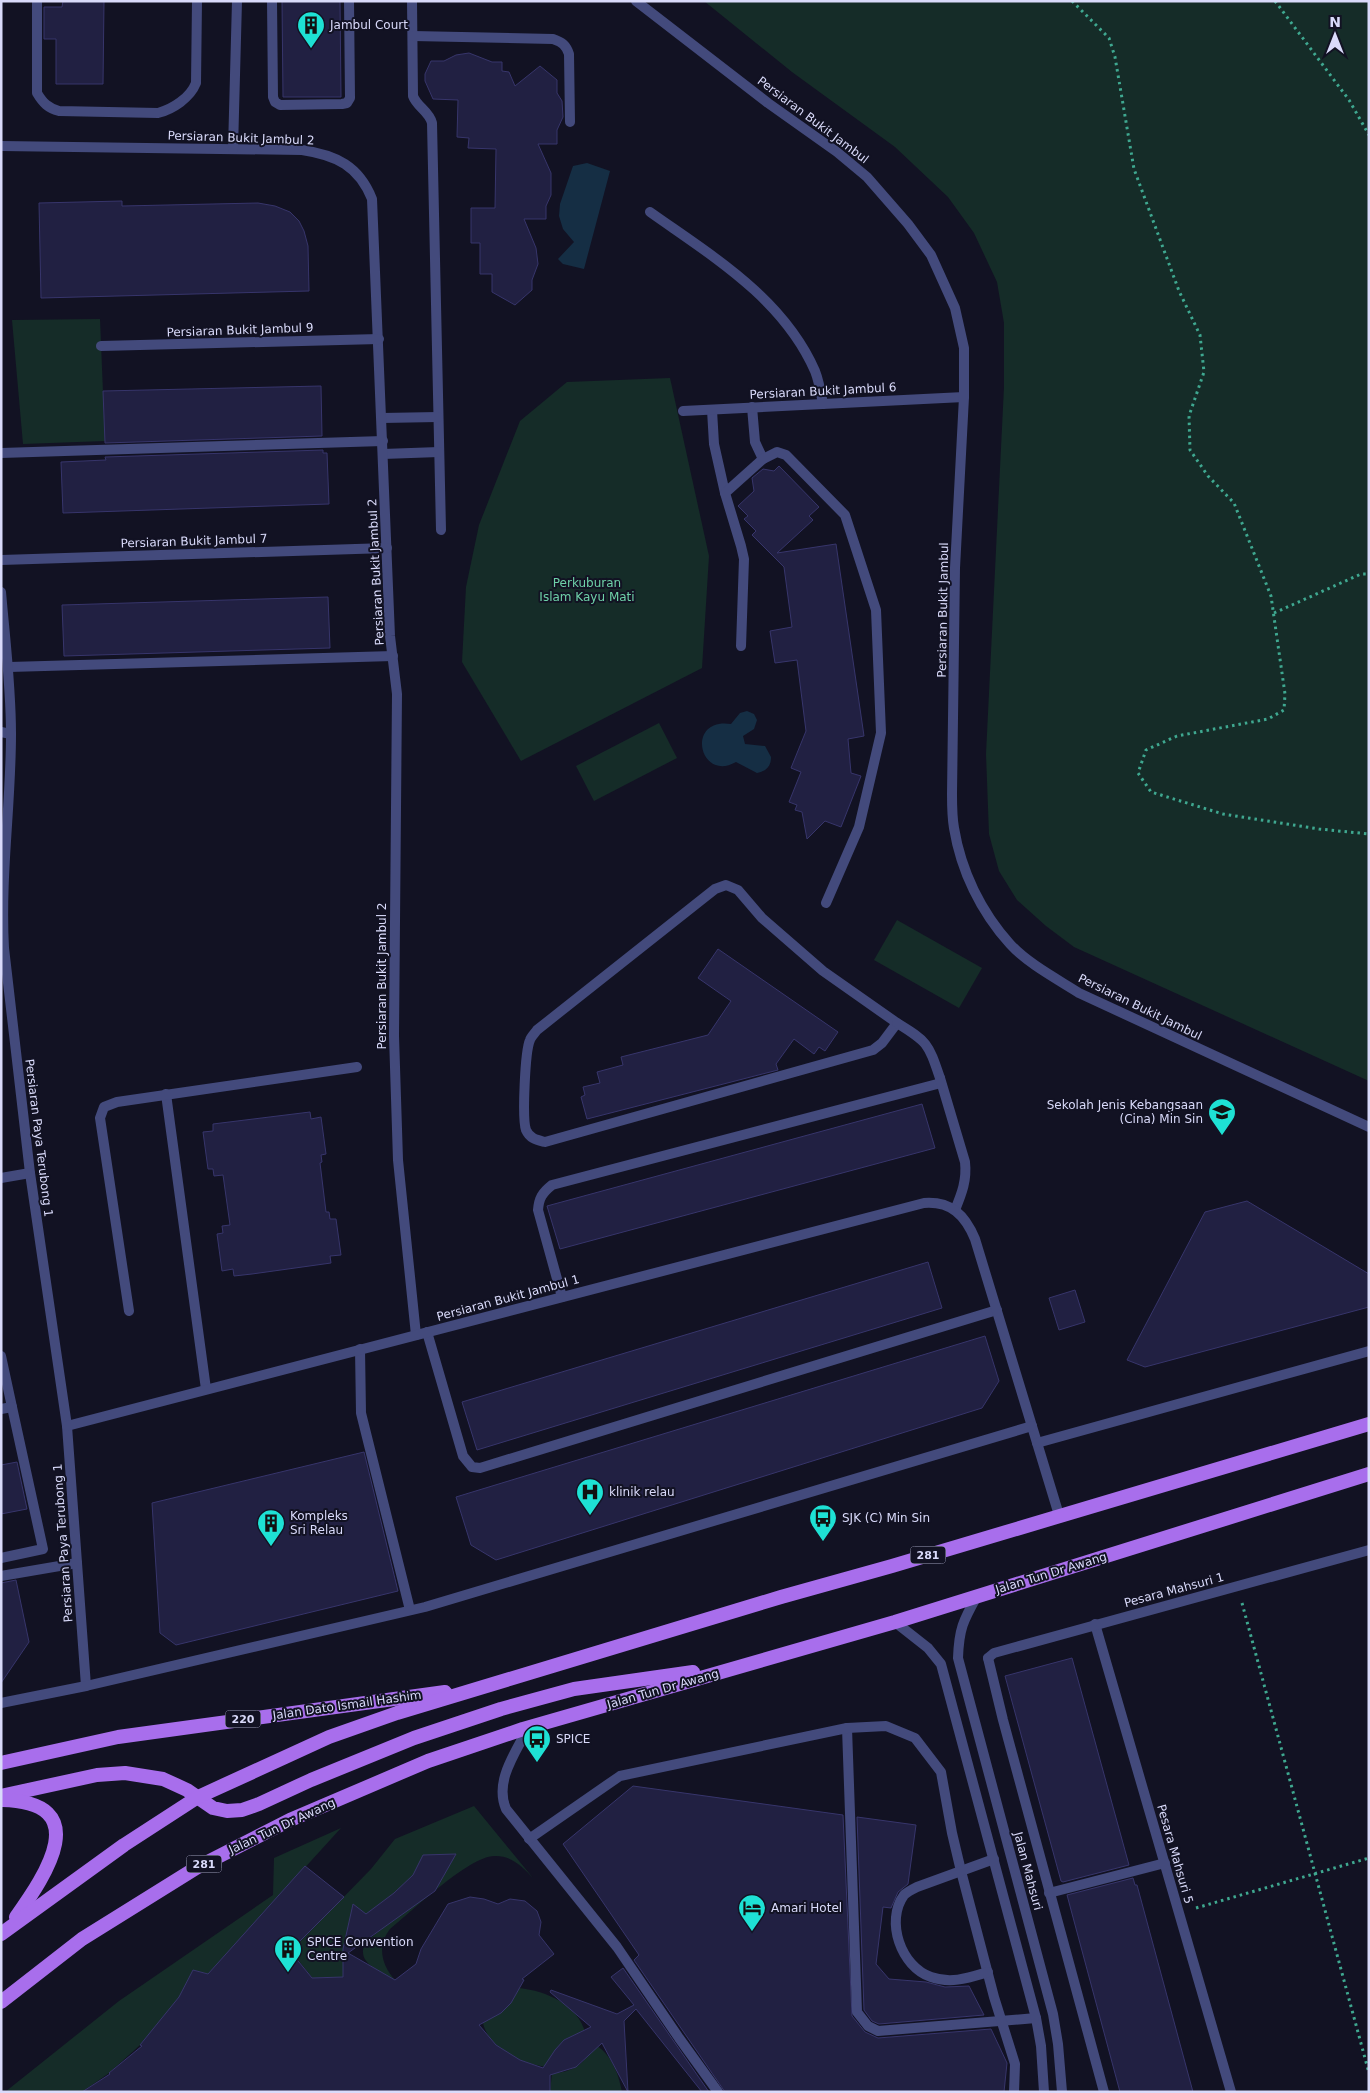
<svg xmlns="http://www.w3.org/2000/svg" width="1370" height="2093" viewBox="0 0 1370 2093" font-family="'DejaVu Sans',sans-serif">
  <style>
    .green { fill: #152c28 }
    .water { fill: #152e44 }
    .building { fill: #212042; stroke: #37356b }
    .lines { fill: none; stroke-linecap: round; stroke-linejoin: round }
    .path { stroke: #3fa890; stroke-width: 3; stroke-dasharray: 2.5 4; stroke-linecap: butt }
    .service { stroke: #434a7c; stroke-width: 10 }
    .minor { stroke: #434a7c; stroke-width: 10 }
    .tertiary { stroke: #434a7c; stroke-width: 10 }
    .primary { stroke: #a86eec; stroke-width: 14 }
    .labels { text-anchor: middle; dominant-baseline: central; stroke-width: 4; stroke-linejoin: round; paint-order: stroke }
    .shield { fill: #121223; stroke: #9d9eba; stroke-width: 1 }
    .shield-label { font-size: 11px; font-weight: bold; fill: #d9dafa }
    .poi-label { font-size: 12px; fill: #d9dafa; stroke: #121223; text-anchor: start }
    .street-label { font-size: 12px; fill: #d9dafa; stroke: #121223 }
    .park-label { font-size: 12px; fill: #6ed1a8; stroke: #121223 }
  </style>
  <rect width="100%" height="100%" fill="#121223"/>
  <g class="green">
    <polygon points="704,1 1369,1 1369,1081 1074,947 1046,926 1017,900 999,871 989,834 986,754 1004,387 1004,323 997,282 974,233 948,197 895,147 792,72"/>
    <polygon points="100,319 105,441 23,444 12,320"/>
    <polygon points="670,378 709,556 702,668 521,761 462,662 466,587 479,525 520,421 567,382"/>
    <polygon points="659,723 677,758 594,801 576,766"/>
    <polygon points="897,920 982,968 959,1008 874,960"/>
    <path d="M 474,1806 L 533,1878 C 523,1867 511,1855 494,1856 C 468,1857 412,1911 390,1929 C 377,1946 381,1964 395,1980 C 380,1972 354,1962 366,1942 L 443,1877 L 452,1855 L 413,1875 L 348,1942 L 344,1978 L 323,1977 L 314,1980 L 291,1951 L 371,1869 L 395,1839 Z"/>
    <polygon points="341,1828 208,1974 193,1970 180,1997 140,2045 109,2073 82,2092 5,2092 119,2001 273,1895 274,1858"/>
    <path d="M 519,1988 C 547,1991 579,2005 586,2035 C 565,2034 554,2048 547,2067 C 520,2063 486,2049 482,2018 C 502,2018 510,2005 519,1988 Z"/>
    <path d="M 593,2043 C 611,2054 618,2071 622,2092 L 550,2092 L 552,2073 C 572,2073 588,2063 593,2043 Z"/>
  </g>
  <g class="water">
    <polygon points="587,163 610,171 584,269 563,264 558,259 574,242 563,229 559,216 560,204 573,166"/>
    <path d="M 747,711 L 754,714 L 757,720 L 754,729 L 743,736 L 745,744 L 765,746 L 771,757 C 771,767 766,771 757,773 L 736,762 C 699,783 685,717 731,724 L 740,713 Z"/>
  </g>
  <g class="building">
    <polygon points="63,1 104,1 103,84 56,84 56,39 44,39 44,7 62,7"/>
    <polygon points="282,1 340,1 341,97 283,97"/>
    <polygon points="469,53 492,62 502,62 502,71 509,72 515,86 540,66 557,80 557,93 562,101 563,117 557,130 557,144 538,144 551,173 551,195 546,206 546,219 524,219 536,248 538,264 532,280 532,290 515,305 492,292 492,274 480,274 480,243 471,243 471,208 495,208 496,149 468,148 469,138 457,137 458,100 433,99 425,81 425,74 431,61 444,61 456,55"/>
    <polygon points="122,201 122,206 258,203 275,206 290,212 299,221 304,231 308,246 309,291 41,298 39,203"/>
    <polygon points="321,386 322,436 105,443 103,391"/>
    <polygon points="323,450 323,453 327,453 329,504 63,513 61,462 106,460 105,457"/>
    <polygon points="779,466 819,507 809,516 813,520 777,553 836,544 864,736 848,739 851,773 861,776 841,827 825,821 807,839 802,812 795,810 797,805 789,802 801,772 791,768 806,731 797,660 775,663 770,631 792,627 784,567 752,535 756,531 744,519 748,516 738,506 754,491 752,478 763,469 774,471"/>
    <polygon points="328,597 330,648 64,656 62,605"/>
    <polygon points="718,949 838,1032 825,1051 819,1047 814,1054 794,1039 776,1064 778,1070 587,1119 581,1097 585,1095 583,1087 600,1083 597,1072 623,1065 621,1057 708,1035 731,1001 698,978"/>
    <polygon points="922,1104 935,1148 560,1249 547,1206"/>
    <polygon points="310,1112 311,1119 321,1117 326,1154 321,1155 322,1162 320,1163 326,1212 329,1212 330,1219 336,1219 341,1255 330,1256 331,1263 252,1274 234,1276 233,1269 222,1271 217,1234 223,1233 222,1226 230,1225 223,1175 214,1176 213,1169 208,1169 203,1132 213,1131 213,1124"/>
    <polygon points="1247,1201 1369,1274 1369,1307 1145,1367 1127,1360 1205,1212"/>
    <polygon points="928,1262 942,1308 477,1450 462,1402"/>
    <polygon points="1075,1290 1085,1322 1059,1330 1049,1298"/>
    <polygon points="985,1336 999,1381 982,1408 496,1560 471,1545 456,1497"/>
    <polygon points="364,1452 398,1591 176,1645 160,1633 152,1503"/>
    <polygon points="17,1462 27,1509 1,1514 1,1465"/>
    <polygon points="16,1580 29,1642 1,1683 1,1583"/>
    <polygon points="1072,1658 1129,1865 1063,1882 1061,1881 1005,1676"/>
    <polygon points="633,1786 843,1815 852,2016 865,2032 878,2038 991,2029 1007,2063 1004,2092 725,2092 634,1960 639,1955 563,1844"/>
    <polygon points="857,1817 916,1825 908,1884 898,1892 891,1908 883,1907 876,1964 889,1979 926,1982 945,1987 969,1986 984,2015 879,2024 872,2021 864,2010"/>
    <polygon points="456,1854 435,1891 348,1953 395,1980 416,1964 421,1949 448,1904 470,1897 484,1899 498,1904 510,1899 525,1901 537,1911 541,1922 539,1935 554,1954 522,1979 524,1980 511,2003 501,2013 479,2025 496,2045 520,2060 543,2068 555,2050 564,2040 591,2027 550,1992 551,1990 617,2014 634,2005 611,1977 623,1968 709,2092 702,2092 636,2009 624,2021 628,2092 602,2043 576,2067 550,2075 550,2092 82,2092 110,2074 109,2073 142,2046 140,2045 179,1997 193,1970 208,1974 305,1866 344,1897 290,1951 312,1978 343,1977 343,1949 353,1904 366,1914 394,1893 413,1875 423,1855"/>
    <polygon points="1133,1878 1135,1885 1137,1885 1193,2092 1120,2092 1067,1895"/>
  </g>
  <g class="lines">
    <g class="path">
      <polyline points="1072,1 1109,38 1115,57 1134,169 1179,291 1200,335 1204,372 1189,416 1190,450 1208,476 1234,503 1271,596 1285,694 1284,710 1268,719 1177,736 1146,750 1138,773 1151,792 1223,814 1319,829 1369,834"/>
      <polyline points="1275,1 1349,100 1369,135"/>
      <polyline points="1274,613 1361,574 1369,574"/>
      <polyline points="1242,1603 1369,2073"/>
      <polyline points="1196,1908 1369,1858"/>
    </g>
    <g class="service">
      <path d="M 37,1 L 37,93 C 43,103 48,108 59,111 L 158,113 C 173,109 190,98 196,83 L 197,1"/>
      <polyline points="272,1 273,97 275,102 280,105 342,104 347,103 350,98 349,1"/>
      <path d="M 412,1 L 413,96 C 417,107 429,111 432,123 L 441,530"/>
      <path d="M 413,36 L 553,39 C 562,42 566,45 569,54 L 570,122"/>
      <polyline points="752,407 755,442 763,459"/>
      <polyline points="712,410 714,444 725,493"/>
      <polyline points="382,418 438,417"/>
      <polyline points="1,453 383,441"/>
      <polyline points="383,454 439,452"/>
      <polyline points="741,646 744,559 741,546 725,493 763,459 777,452 786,455 845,515 876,610 881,733 859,827 826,903"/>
      <polyline points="9,667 393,656"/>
      <polyline points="1,732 11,734"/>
      <path d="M 726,885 L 738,890 L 762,918 L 823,971 L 897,1023 L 882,1043 L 873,1050 L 545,1142 C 537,1140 530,1139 526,1130 C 522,1119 525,1051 530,1040 C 531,1037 535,1033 537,1030 L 715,889 Z"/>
      <path d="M 897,1023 C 928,1042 928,1043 940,1078"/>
      <polyline points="166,1094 206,1389"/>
      <path d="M 562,1297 L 538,1210 C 539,1198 542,1193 552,1185 L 941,1083"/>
      <polyline points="129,1311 100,1118 104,1107 117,1102 357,1067"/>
      <polyline points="427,1332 463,1456 472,1467 480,1468 997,1310"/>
      <polyline points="360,1349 361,1413 410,1610"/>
      <polyline points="1,1356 12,1407 1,1409"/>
      <polyline points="1,1558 43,1549 12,1407"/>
      <polyline points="1,1576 77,1563"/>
      <polyline points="988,1658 1003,1720 1104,2092"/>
      <path d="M 528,1728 C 516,1752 494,1781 506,1809 L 617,1947 L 679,2038 L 718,2092"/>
      <polyline points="847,1728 857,2012 868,2026 878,2031 1036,2018"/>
      <polyline points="529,1839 620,1776 847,1728 886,1726 915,1738 941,1772 952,1833 961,1871 994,1997 1015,2064 1014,2092"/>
      <polyline points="1049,1893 1165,1863"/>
      <path d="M 988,1972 C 968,1978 951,1984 931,1977 C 901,1967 885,1921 904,1895 C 907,1892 913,1889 917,1887 L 994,1859"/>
    </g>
    <g class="minor">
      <path d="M 1,146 L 302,150 C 336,155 359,166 372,199 L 390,636 L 397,694 L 394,1036 L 398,1160 L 416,1335"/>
      <polyline points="233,149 237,1"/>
      <path d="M 650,212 C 712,256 783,298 815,371 C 819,381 821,393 823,404"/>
      <polyline points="101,346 379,339"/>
      <polyline points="683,411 964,397"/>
      <polyline points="1,560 387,548"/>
      <path d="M 1,592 C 5,639 11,686 11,734 C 11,805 0,876 4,948 L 30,1173 L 67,1426 L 86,1686"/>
      <path d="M 940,1078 L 965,1162 C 967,1180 962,1193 955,1210"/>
      <polyline points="1,1178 30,1173"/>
      <path d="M 67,1426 L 924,1203 C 951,1201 965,1215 975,1239 L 1059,1515"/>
      <polyline points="1037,1443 1369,1351"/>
      <path d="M 977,1596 C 963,1621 959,1629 958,1658 L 1053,2014 L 1058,2044 L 1062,2092"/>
      <polyline points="895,1622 928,1648 941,1664 1036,2018 1041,2046 1044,2092"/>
      <polyline points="1095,1624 1231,2092"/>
      <polyline points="988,1658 994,1653 1369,1550"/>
      <polyline points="1,1703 86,1686 425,1607 1032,1426"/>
    </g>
    <path class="tertiary" d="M 636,1 L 768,103 L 837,152 L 867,177 L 908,224 L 931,255 L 955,308 L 964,348 L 964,397 L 955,568 L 952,794 C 952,805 952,817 954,828 C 961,871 981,912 1010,944 C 1027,963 1057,979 1079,993 L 1369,1127"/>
    <g class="primary">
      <polyline points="1,1763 118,1737 445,1692"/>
      <polyline points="1,1796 97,1775 125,1773 163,1779 187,1790 213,1808 227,1811 242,1810 259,1804 311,1780 414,1738 501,1709 574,1689 693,1672"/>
      <path d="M 2,1800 C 95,1802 46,1875 16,1917"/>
      <polyline points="1,1934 124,1845 198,1797 329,1737 397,1713 781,1597 892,1566 1369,1424"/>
      <polyline points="1,2002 82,1939 196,1868 290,1820 428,1761 523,1729 895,1622 1369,1474"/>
    </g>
  </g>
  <defs>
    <g id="building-pin" transform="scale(1.4375)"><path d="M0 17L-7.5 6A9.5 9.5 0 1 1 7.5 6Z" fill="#1ee1d4" stroke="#121223"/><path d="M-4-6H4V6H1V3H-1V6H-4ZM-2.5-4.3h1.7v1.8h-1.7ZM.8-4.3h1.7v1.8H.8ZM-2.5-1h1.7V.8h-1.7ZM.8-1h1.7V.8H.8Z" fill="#111"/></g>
    <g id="school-pin" transform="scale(1.4375)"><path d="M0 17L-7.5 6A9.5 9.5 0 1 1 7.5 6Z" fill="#1ee1d4" stroke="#121223"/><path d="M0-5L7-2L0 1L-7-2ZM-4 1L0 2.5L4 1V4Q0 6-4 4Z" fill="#111"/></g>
    <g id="hospital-pin" transform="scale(1.4375)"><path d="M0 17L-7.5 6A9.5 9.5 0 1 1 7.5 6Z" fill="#1ee1d4" stroke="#121223"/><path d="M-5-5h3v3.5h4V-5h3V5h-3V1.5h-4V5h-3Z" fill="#111"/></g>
    <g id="bus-pin" transform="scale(1.4375)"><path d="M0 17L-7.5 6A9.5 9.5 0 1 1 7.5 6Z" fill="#1ee1d4" stroke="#121223"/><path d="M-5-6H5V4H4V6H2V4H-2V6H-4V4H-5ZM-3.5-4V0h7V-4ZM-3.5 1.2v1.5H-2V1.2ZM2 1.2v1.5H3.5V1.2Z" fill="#111"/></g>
    <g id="hotel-pin" transform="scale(1.4375)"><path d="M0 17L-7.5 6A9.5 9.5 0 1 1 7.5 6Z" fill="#1ee1d4" stroke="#121223"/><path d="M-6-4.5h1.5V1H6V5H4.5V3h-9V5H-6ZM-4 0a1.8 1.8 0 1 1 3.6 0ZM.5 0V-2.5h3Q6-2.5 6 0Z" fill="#111"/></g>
  </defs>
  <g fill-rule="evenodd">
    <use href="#building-pin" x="311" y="25"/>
    <use href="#school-pin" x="1222" y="1112"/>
    <use href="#hospital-pin" x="590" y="1492"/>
    <use href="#bus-pin" x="823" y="1518"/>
    <use href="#building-pin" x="271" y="1523"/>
    <use href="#bus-pin" x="537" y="1739"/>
    <use href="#hotel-pin" x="752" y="1908"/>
    <use href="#building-pin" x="288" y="1949"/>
  </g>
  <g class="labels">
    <g class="shield">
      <rect x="910.5" y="1546.5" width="35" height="17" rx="4"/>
      <rect x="225.5" y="1710.5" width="35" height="17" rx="4"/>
      <rect x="186.5" y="1855.5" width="35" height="17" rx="4"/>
    </g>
    <g class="shield-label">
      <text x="928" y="1555">281</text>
      <text x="243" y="1719">220</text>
      <text x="204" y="1864">281</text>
    </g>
    <g class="poi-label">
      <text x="330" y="25">Jambul Court</text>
      <text x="1203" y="1105" text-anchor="end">Sekolah Jenis Kebangsaan<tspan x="1203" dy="14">(Cina) Min Sin</tspan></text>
      <text x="609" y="1492">klinik relau</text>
      <text x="290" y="1516">Kompleks<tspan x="290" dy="14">Sri Relau</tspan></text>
      <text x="842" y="1518">SJK (C) Min Sin</text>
      <text x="556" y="1739">SPICE</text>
      <text x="771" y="1908">Amari Hotel</text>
      <text x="307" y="1942">SPICE Convention<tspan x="307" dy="14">Centre</tspan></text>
    </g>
    <g class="street-label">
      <text transform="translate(813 120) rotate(37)">Persiaran Bukit Jambul</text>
      <text transform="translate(241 138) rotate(2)">Persiaran Bukit Jambul 2</text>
      <text transform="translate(240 330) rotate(-2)">Persiaran Bukit Jambul 9</text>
      <text transform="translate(823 391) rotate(-3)">Persiaran Bukit Jambul 6</text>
      <text transform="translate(194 541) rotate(-2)">Persiaran Bukit Jambul 7</text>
      <text transform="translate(376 572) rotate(-93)">Persiaran Bukit Jambul 2</text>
      <text transform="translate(943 610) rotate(-89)">Persiaran Bukit Jambul</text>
      <text transform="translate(382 976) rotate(-90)">Persiaran Bukit Jambul 2</text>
      <text transform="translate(1140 1007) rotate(26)">Persiaran Bukit Jambul</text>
      <text transform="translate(39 1138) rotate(83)">Persiaran Paya Terubong 1</text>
      <text transform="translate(508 1298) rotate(-15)">Persiaran Bukit Jambul 1</text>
      <text transform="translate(63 1543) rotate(-94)">Persiaran Paya Terubong 1</text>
      <text transform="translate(1051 1573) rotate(-17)">Jalan Tun Dr Awang</text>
      <text transform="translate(1174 1590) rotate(-15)">Pesara Mahsuri 1</text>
      <text transform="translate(663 1689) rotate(-16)">Jalan Tun Dr Awang</text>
      <text transform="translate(347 1705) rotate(-8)">Jalan Dato Ismail Hashim</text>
      <text transform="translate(282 1826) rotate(-25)">Jalan Tun Dr Awang</text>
      <text transform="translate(1175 1854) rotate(74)">Pesara Mahsuri 5</text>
      <text transform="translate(1028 1871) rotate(75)">Jalan Mahsuri</text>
    </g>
    <g class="park-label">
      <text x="587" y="583">Perkuburan<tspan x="587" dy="14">Islam Kayu Mati</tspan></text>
    </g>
  </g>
  <rect width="1370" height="2093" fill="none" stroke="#d9dafa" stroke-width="5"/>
  <g transform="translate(1335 35)" stroke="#121223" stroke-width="4" paint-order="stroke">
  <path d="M0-4L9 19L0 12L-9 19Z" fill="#d9dafa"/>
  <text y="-8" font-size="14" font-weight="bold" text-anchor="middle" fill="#d9dafa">N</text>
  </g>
</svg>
